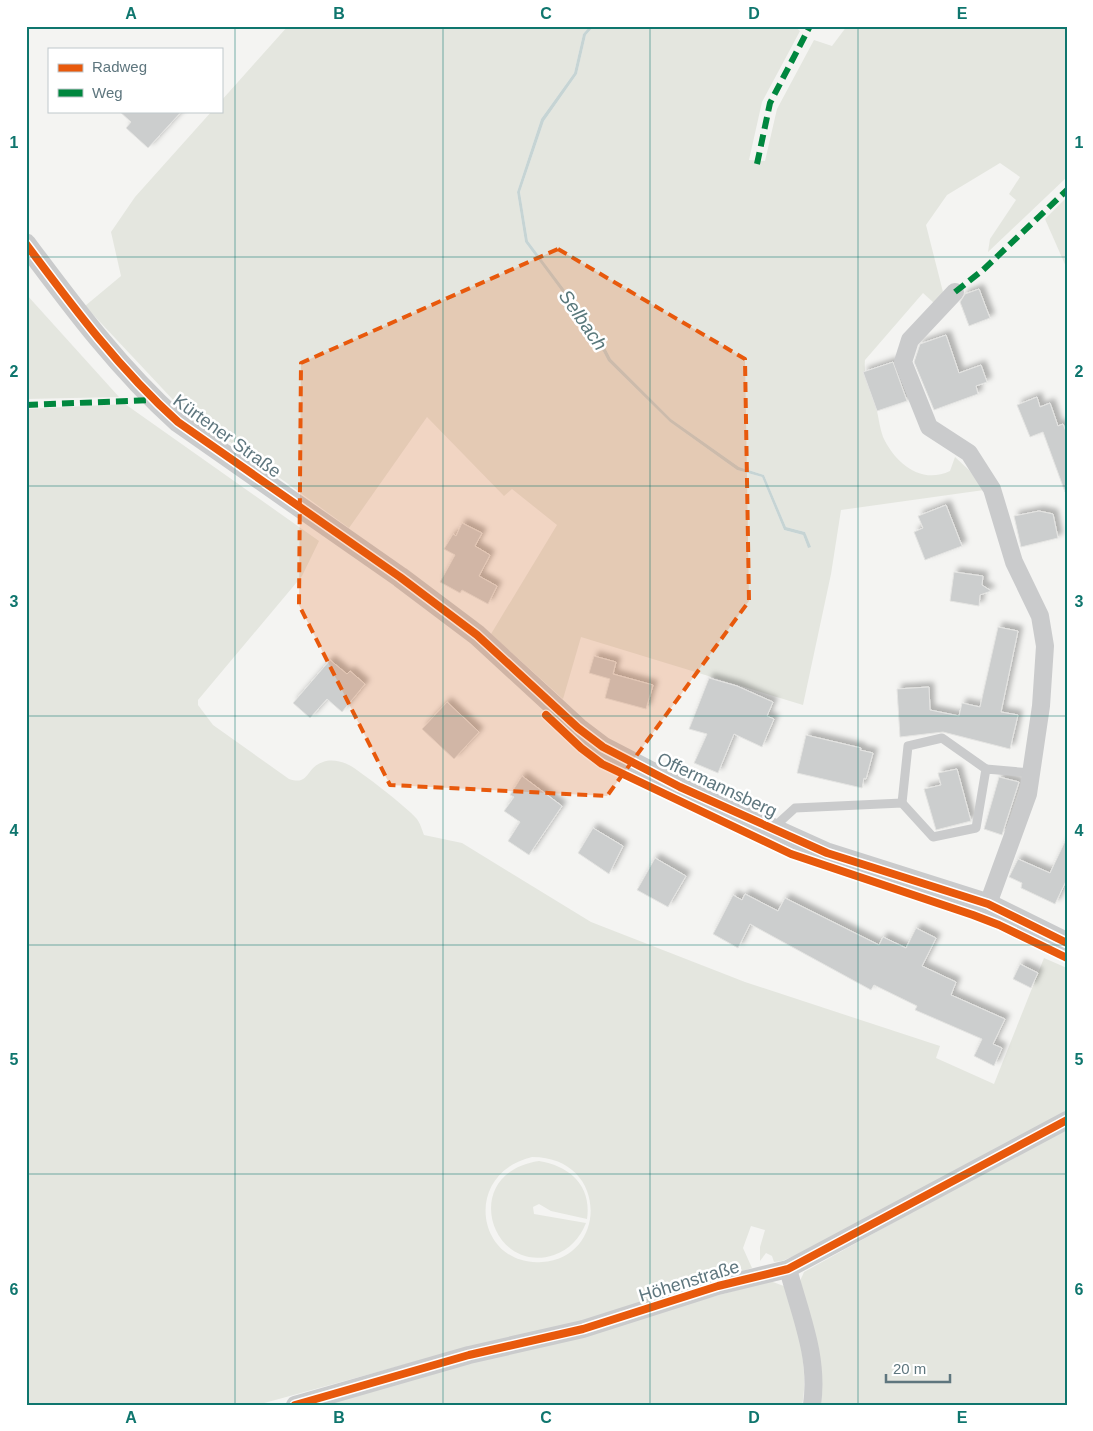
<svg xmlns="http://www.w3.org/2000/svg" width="1093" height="1431" viewBox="0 0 1093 1431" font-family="Arial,sans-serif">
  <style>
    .green { fill: #e4e6df; fill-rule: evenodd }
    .water { fill: #c6d4d4 }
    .building { fill: #cccece; stroke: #e4e4e2; filter: url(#shadow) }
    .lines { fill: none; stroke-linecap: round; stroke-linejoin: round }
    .service { stroke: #cacbcc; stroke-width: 9 }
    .minor { stroke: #cacbcc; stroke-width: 18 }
    .tertiary { stroke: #cacbcc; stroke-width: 21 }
    .quiet { stroke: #00873e; stroke-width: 6; stroke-dasharray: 12 6; stroke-linecap: butt }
    .cycleway-casing { stroke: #fff; stroke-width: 11 }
    .cycleway { stroke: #e8590c; stroke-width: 8 }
    .marked { fill: #e8590c; fill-opacity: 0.2; stroke: #e8590c; stroke-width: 4; stroke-dasharray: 10 6; stroke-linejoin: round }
    .grid { fill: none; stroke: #0f766e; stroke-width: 1; stroke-opacity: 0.55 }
    .labels { text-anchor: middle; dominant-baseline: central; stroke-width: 5; stroke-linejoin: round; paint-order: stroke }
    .street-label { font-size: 18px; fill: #5e767e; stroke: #fff }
    .water-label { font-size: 19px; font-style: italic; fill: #59787b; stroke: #fff }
    .neatline { fill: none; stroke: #0f766e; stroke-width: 2 }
    .grid-label { font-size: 16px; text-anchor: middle; font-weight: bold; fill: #0f766e }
  </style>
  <defs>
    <filter id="shadow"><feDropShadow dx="4.5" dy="-4.5" stdDeviation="2.5" flood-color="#0004"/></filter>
  </defs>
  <rect width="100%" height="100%" fill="#f4f4f2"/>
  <g class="green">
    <path d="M 288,26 L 590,26 L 583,34 L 574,73 L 541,119 L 517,192 L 525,242 L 595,336 L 608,361 L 670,422 L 737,470 L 762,477 L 784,530 L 803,535 L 808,548 L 805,532 L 786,527 L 764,475 L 739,467 L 671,419 L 611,359 L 598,334 L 528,241 L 520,192 L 544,121 L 577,74 L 586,35 L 594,26 L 794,26 L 800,31 L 762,102 L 749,160 L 765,161 L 777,109 L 814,40 L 832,46 L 847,26 L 1067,26 L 1067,177 L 988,252 L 990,239 L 1016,200 L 1009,194 L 1020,177 L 1000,163 L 947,195 L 926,225 L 943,292 L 934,303 L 923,293 L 865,360 C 863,378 872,393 877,411 C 879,420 880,429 883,437 C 895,463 921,485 950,471 L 955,457 L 970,471 L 984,490 L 841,510 L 831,574 L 803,705 L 581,637 L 563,699 L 491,634 L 557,525 L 512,489 L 504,496 L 427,417 L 349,528 L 176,403 L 85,306 L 121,276 L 111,232 L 135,197 L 212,111 L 221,111 L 221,101 Z"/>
    <polygon points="1067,197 1067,269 1045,219"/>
    <polygon points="26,294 119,397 26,399"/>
    <path d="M 125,404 L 319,541 L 302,576 L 198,700 L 198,705 L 213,725 L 289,779 C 310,786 305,768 323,762 C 331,759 341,761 349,765 C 359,770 409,809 416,818 C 420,822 422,830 424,835 L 462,843 L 591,922 L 745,982 L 940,1046 L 936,1058 L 994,1084 L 1044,958 L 1067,968 L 1067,1113 L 831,1241 L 782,1261 L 774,1262 L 772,1256 L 766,1253 L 760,1261 L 760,1247 L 765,1230 L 751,1226 L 743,1248 L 752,1268 L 627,1310 L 443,1354 L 257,1405 L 26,1405 L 26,409 ZM 532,1157 C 609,1157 608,1258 542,1262 C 477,1267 461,1174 532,1157 Z"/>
    <polygon points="1067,1126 1067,1405 817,1405 800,1281 804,1272"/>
    <path d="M 539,1161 C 570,1166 592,1186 587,1219 L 551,1211 L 539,1204 L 533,1207 L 534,1214 L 586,1223 C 580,1238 569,1250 554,1255 C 491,1276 458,1173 539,1161 Z"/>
    <path d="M 770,1281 L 784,1286 C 798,1312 809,1376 802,1405 L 319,1405 Z"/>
  </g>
  <polygon class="water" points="590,26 594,26 586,35 577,74 544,121 520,192 528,241 598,334 611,359 671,419 739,467 764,475 786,527 805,532 811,547 808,548 803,535 784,530 762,477 737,470 670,422 608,361 595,336 525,242 517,192 541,119 574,73 583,34"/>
  <g class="building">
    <polygon points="119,111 182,111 148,148 126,128 131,122"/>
    <polygon points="979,289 990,318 969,326 960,302 965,294"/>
    <polygon points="946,335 959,373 981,365 987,382 976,386 978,394 934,410 914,362 920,344"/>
    <polygon points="893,362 907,401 877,411 863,372"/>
    <polygon points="1037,397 1040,407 1050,403 1058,426 1063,424 1067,434 1067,491 1065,492 1043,432 1030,437 1017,405"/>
    <polygon points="946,505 962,546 925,560 914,532 923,528 918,516"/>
    <polygon points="1039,511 1053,514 1058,538 1021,547 1014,516"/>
    <polygon points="462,523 482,533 475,546 490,555 479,576 497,586 488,604 462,590 460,593 440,582 455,555 444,549 453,534 456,536"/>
    <polygon points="954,572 983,576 982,585 991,591 980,595 979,606 950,601"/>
    <polygon points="998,627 1018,631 1001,712 1018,715 1010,749 943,732 900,737 897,689 929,687 930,710 959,716 962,703 980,707"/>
    <polygon points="594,656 616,662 613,674 653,685 646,709 605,698 610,679 589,673"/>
    <polygon points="330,660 347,674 350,671 365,684 342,712 327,699 310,718 293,703"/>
    <polygon points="709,678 737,686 773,702 767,716 774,719 762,747 734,734 718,773 694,763 707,734 689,729"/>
    <polygon points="447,702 479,732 454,759 422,729"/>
    <polygon points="806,735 861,748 860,750 873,753 866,779 864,778 862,788 797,773"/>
    <polygon points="957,769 971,821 936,830 924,789 941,785 938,773"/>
    <polygon points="522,776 562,806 529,855 508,841 520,822 504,811 514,797 510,795"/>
    <polygon points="999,777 1019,782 1002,835 984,829"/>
    <polygon points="593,828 623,846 609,874 578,853"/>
    <polygon points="1067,837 1067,879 1055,904 1021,888 1022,883 1009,877 1018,859 1050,873"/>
    <polygon points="655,858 686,876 668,907 637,890"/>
    <polygon points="745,894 778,911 785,898 879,945 883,937 906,948 916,928 936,938 922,966 956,982 951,995 1005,1019 993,1044 1002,1048 994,1066 974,1056 982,1039 915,1010 917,1006 874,985 871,990 750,924 738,948 713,934 733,895 742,900"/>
    <polygon points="1020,964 1038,973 1031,988 1013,979"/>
  </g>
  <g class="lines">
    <g class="service">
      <polyline points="902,803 908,746 942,738 986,769"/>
      <polyline points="773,828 795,808 902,803 933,837 976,828 986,769 1031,773"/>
    </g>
    <g class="minor">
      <polyline points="955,292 910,340 903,362 929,427 969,453 992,489 1014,562 1040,616 1045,646 1041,706 1028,794 988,904"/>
      <path d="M 788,1269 C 800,1314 819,1357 812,1405"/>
      <polyline points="295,1405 469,1355 583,1329 718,1286 788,1269 1067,1120"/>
    </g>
    <path class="tertiary" d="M 26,244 C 73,307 119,369 178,422 L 400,577 L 477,635 L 578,728 L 603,747 L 680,787 L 827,853 L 988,904 L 1067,943"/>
    <g class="quiet">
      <polyline points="757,164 770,103 810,26"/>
      <polyline points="955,292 983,270 1067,190"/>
      <polyline points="26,405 153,400"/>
    </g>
    <g class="cycleway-casing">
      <g id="cycleway">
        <path d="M 26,244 C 73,307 119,369 178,422 L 400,577 L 477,635 L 578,728 L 603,747 L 680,787 L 827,853 L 988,904 L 1067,943"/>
        <polyline points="546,715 581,748 602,764 791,854 973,915 999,925 1067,958"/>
        <polyline points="295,1405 469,1355 583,1329 718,1286 788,1269 1067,1120"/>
      </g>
    </g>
    <use href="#cycleway" class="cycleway"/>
  </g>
  <path class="marked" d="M 558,249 L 745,359 L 749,601 L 607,796 L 390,785 L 299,605 L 301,363 Z"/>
  <path class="grid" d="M 235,26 L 235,1405M 443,26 L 443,1405M 650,26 L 650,1405M 858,26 L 858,1405M 26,257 L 1067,257M 26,486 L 1067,486M 26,716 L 1067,716M 26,945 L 1067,945M 26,1174 L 1067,1174"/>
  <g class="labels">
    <g class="street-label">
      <text transform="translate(227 436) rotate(36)">Kürtener Straße</text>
      <text transform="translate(717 785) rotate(25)">Offermannsberg</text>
      <text transform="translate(689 1281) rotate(-17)">Höhenstraße</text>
    </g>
    <g class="water-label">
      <text transform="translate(583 320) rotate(55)">Selbach</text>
    </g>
  </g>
  <rect width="1093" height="1431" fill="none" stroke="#ffffff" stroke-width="55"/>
  <rect x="48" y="48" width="175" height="65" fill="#ffffff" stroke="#bfc8cb"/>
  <rect x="58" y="64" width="25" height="8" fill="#e8590c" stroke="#bfc8cb"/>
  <text x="92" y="72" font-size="15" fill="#5e767e">Radweg</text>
  <rect x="58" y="89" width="25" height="8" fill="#00873e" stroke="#bfc8cb"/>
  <text x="92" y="98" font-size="15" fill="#5e767e">Weg</text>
  <path d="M886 1374v8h64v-8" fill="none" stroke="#5e767e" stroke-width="2.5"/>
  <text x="893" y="1374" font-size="15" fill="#5e767e" stroke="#ffffff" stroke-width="4" paint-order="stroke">20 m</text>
  <rect x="28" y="28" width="1038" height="1376" class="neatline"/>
  <g class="grid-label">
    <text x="131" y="19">A</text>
    <text x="339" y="19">B</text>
    <text x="546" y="19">C</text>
    <text x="754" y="19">D</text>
    <text x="962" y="19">E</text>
    <text x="14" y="148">1</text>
    <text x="1079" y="148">1</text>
    <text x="14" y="377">2</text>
    <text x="1079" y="377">2</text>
    <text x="14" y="607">3</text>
    <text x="1079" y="607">3</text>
    <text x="14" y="836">4</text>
    <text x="1079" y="836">4</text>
    <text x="14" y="1065">5</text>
    <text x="1079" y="1065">5</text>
    <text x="14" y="1295">6</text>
    <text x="1079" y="1295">6</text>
    <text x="131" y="1423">A</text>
    <text x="339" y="1423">B</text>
    <text x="546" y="1423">C</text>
    <text x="754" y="1423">D</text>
    <text x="962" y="1423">E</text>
  </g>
</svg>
